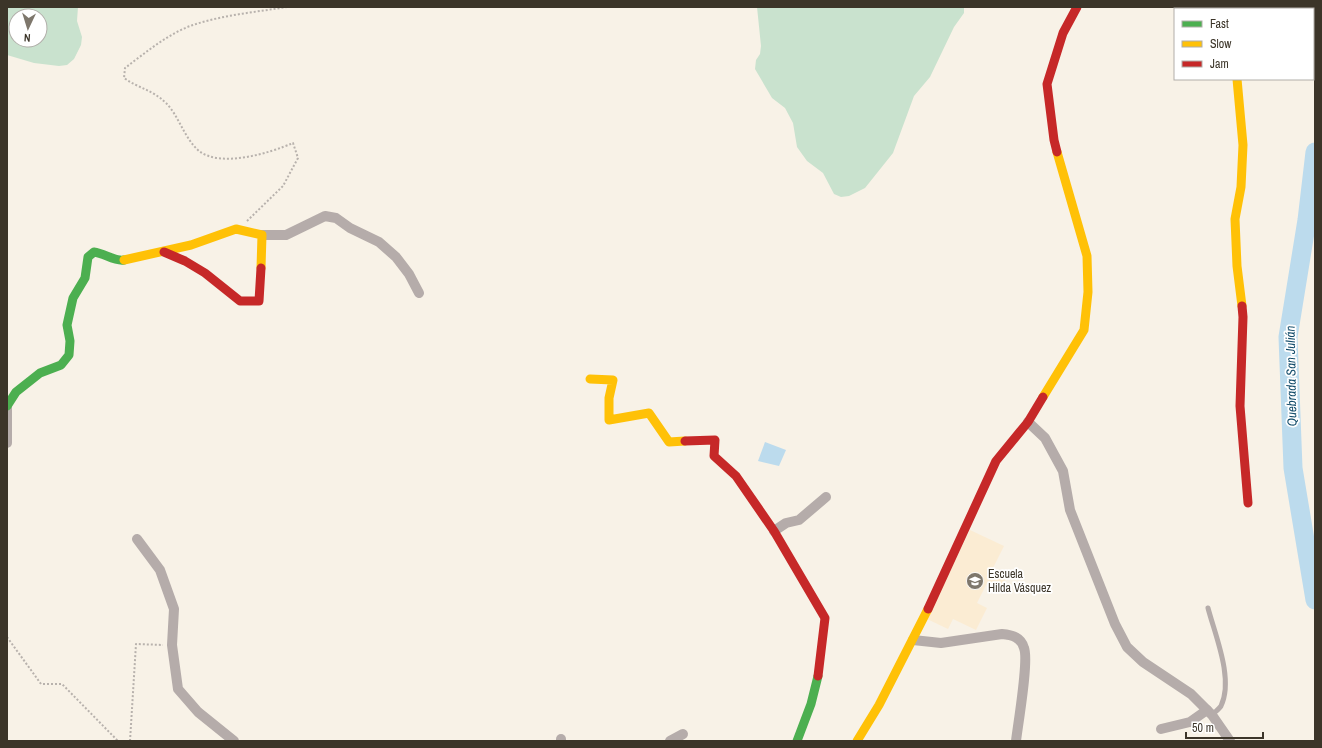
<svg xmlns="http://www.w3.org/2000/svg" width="1322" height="748" viewBox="0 0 1322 748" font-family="'Archivo Narrow',sans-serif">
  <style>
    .built { fill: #fbecd3 }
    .forest { fill: #c9e2ce; fill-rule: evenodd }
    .water { fill: #bcdbed }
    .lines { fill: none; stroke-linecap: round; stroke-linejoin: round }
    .river { stroke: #bcdbed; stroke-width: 19 }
    .path { stroke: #b8b2ad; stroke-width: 2; stroke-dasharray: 2 2; stroke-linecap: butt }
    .lane { stroke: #b5acaa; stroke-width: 5 }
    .street { stroke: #b5acaa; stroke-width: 10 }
    .fast { stroke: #4caf50; stroke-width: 9 }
    .slow { stroke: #ffc107; stroke-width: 9 }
    .jam { stroke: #c62828; stroke-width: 9 }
    .labels { text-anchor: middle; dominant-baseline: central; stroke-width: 3.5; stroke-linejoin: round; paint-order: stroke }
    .poi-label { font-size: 12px; fill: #3c3529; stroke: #fff; text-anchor: start }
    .water-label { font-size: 13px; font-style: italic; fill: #144d6b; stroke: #fff }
  </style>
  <rect width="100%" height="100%" fill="#f8f2e7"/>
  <polygon class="built" points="970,530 1004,546 991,572 1005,580 1001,590 987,583 977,603 987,608 976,630 953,619 948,629 927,619"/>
  <g class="forest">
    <path d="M 7,7 L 78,7 L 77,21 L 82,37 L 81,45 L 74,59 L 67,65 L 59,66 L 34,63 L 7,55 ZM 16,16 L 40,16 L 40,40 L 16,40 Z"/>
    <polygon points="757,7 964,7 964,13 954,27 930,77 914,96 893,153 865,188 849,196 841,197 834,194 823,173 807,161 797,147 793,123 785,108 772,98 755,69 756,60 760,54 761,46"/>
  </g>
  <polygon class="water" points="765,442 786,450 779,466 758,461"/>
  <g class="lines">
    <polyline class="river" points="1315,152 1307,220 1288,337 1293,468 1315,600"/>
    <g class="path">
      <path d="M 247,221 L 283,186 L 298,158 L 293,143 C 270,153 221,168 199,151 C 184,138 179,116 166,103 C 151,89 140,89 124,78 L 125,68 C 145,53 169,33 193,25 C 223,15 256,12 287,7"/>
      <polyline points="7,637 41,684 62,684 118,741"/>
      <polyline points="130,741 136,644 163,645"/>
    </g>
    <path class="lane" d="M 1208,608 C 1215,635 1234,679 1221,706 C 1219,709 1215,712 1212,715"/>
    <g class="street">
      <polyline points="1236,9 1236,7"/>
      <polyline points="262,235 286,235 325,216 336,218 350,228 379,242 396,257 409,274 419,293"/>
      <polyline points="7,406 7,443"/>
      <polyline points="1028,422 1045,438 1063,471 1070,510 1115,624 1127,647 1143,662 1191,694 1212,715 1230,741"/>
      <polyline points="774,531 786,523 799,520 826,497"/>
      <polyline points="137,539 160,570 174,609 172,645 178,689 198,712 234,741"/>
      <path d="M 913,640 L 941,643 L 1002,634 C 1012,635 1021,637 1024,648 C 1029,660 1018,724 1016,741"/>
      <polyline points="1161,729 1190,722 1207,710"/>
      <polyline points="561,739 561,741"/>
      <polyline points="670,741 683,734"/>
    </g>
    <g class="fast">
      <path d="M 7,406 L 16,392 L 40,373 L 61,365 L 69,355 L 70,341 L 67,325 L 73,298 L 85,278 L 88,257 L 94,252 C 104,253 115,262 124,260"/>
      <polyline points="797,741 811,704 818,676"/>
    </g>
    <g class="slow">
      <polyline points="1237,79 1243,145 1241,187 1235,219 1237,266 1242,306"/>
      <polyline points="124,260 191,245 236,229 262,235 261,268"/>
      <polyline points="590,379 613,380 609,398 609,420 649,413 669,442 685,441"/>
      <polyline points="1043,397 1084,330 1088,292 1087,256 1057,152"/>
      <polyline points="857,741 879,705 928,609"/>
    </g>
    <g class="jam">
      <polyline points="1057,152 1054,140 1047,84 1063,33 1077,7"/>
      <polyline points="164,252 185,261 205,273 240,301 259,301 261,268"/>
      <polyline points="1242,306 1243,317 1240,406 1248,503"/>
      <polyline points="685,441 715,440 714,456 736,476 774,531 825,618 818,676"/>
      <polyline points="928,609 996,461 1028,422 1043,397"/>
    </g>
  </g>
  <defs>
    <g id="school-disc" transform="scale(0.9)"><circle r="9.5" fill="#7e776c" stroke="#fff"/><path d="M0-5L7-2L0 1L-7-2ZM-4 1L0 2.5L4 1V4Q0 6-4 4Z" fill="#fff"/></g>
  </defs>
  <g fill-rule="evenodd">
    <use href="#school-disc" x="975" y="581"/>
  </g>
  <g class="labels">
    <g class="poi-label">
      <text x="988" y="574">Escuela<tspan x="988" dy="14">Hilda Vásquez</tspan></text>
    </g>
    <g class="water-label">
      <text transform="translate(1291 376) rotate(-91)">Quebrada San Julián</text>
    </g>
  </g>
  <rect width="1322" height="748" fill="none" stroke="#3c3529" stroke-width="16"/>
  <rect x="1174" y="8" width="140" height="72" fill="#ffffff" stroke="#b1aea9"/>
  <rect x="1182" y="21" width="20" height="6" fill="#4caf50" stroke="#b1aea9"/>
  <text x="1210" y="28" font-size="12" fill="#3c3529">Fast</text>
  <rect x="1182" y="41" width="20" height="6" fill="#ffc107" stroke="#b1aea9"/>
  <text x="1210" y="48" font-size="12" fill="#3c3529">Slow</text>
  <rect x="1182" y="61" width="20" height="6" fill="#c62828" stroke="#b1aea9"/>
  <text x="1210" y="68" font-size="12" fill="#3c3529">Jam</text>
  <g transform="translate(28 28) rotate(184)"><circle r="19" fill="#ffffff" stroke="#b1aea9"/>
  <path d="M0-3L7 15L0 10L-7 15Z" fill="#7e776c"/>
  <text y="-6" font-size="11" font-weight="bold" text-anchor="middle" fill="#3c3529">N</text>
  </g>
  <path d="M1186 732v6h77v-6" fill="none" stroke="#3c3529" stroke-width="2"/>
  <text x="1192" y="732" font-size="12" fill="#3c3529" stroke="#ffffff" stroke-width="3" paint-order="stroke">50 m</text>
</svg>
